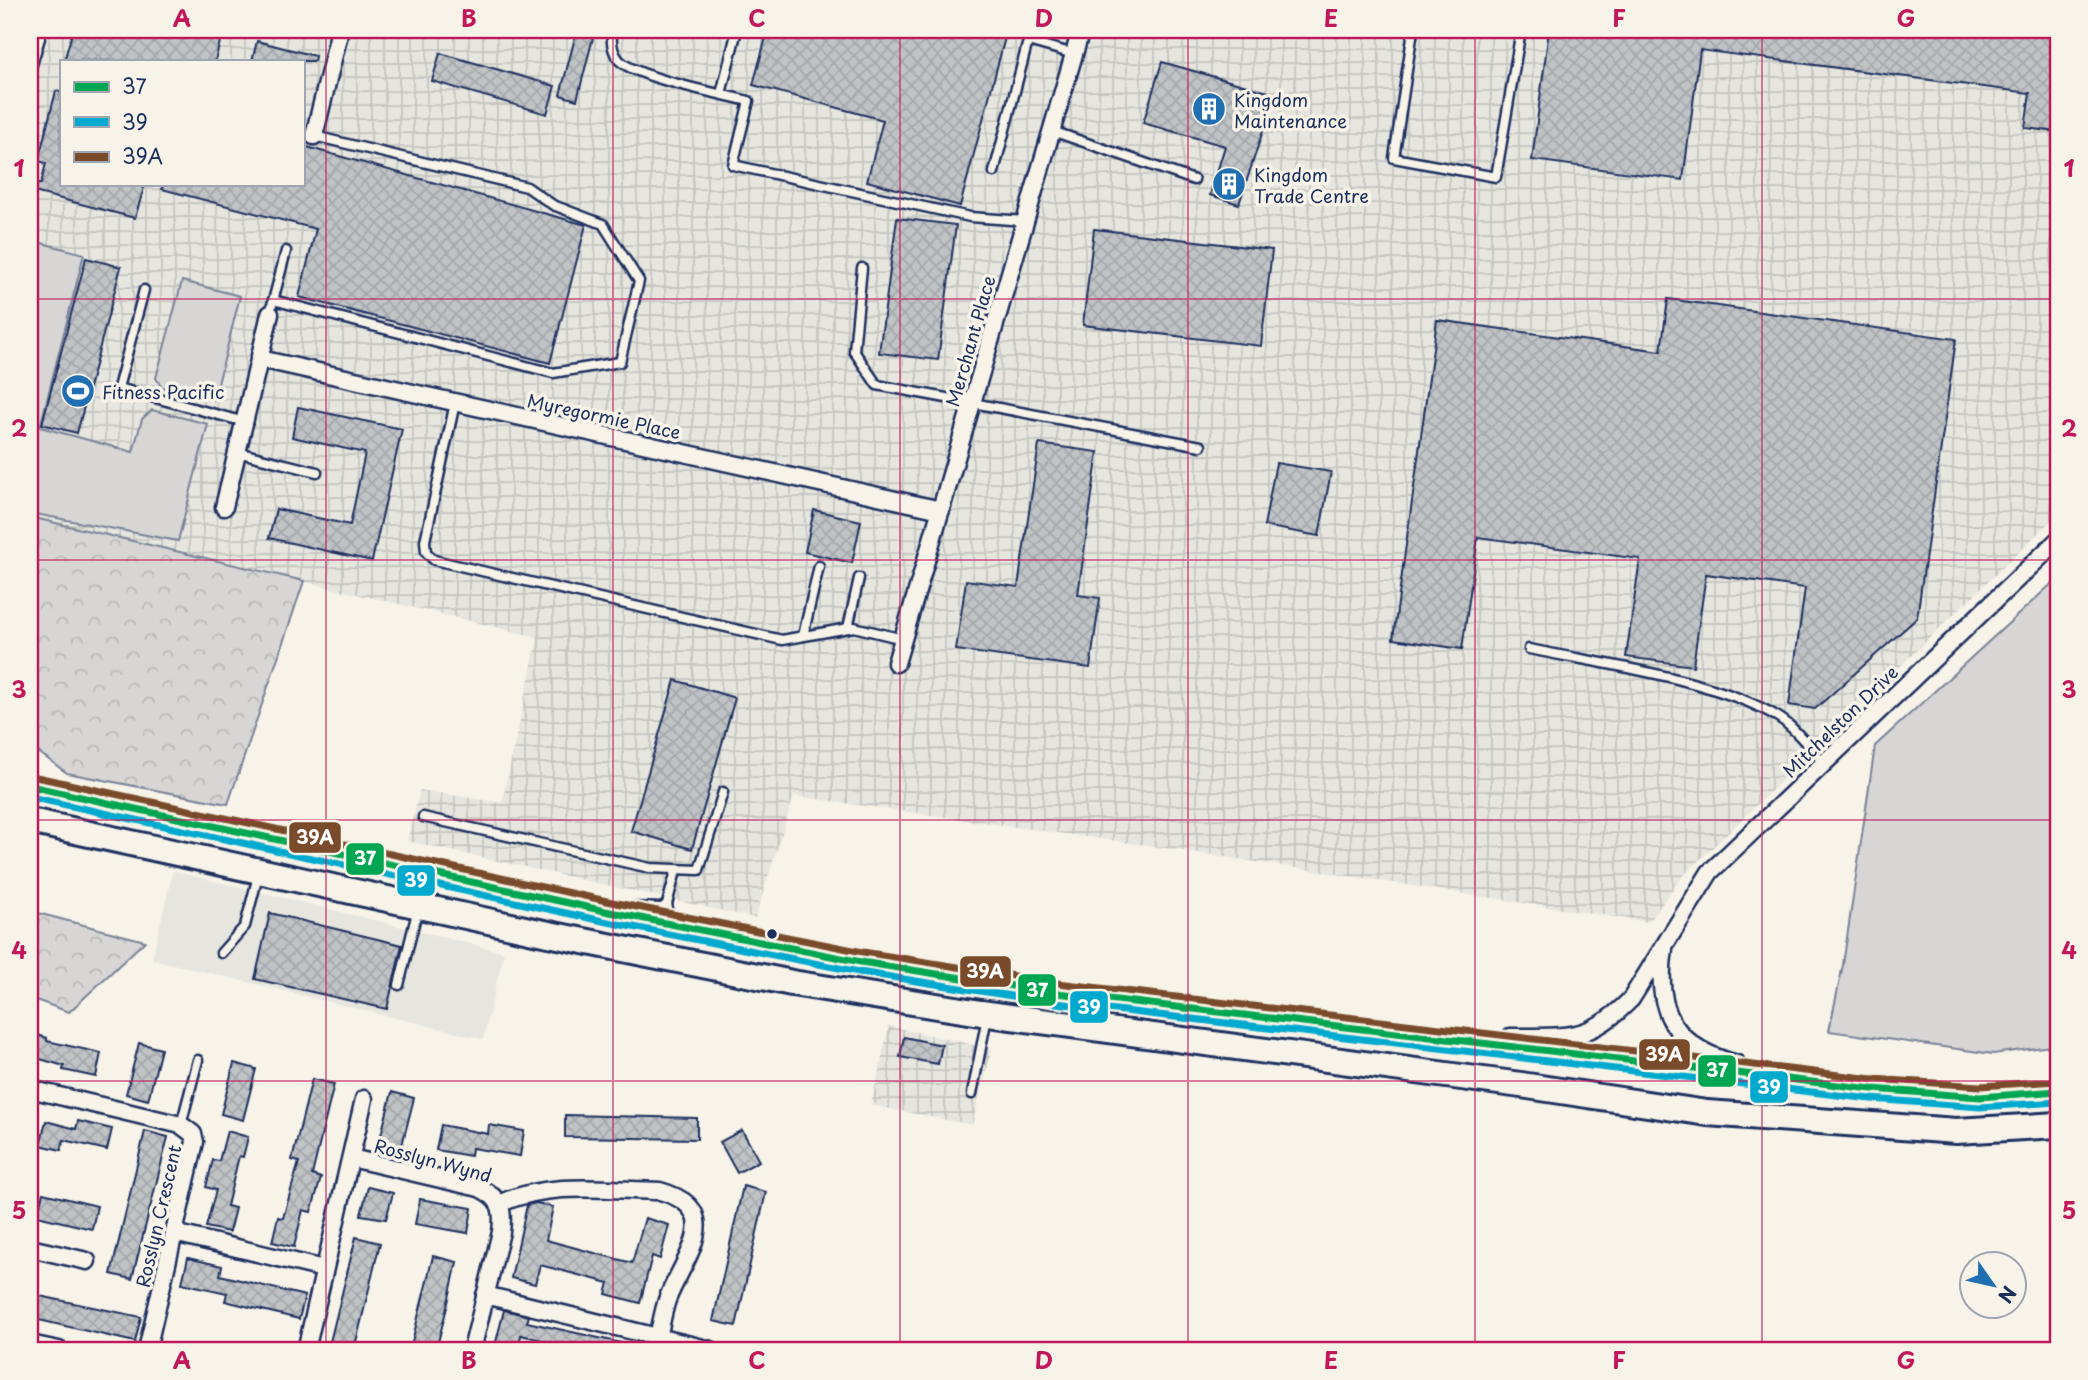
<svg xmlns="http://www.w3.org/2000/svg" width="2088" height="1380" viewBox="0 0 2088 1380" font-family="'Playpen Sans',sans-serif">
  <style>
    .built { fill: #e6e5de }
    .industrial { fill: url(#industrial-grid); fill-rule: evenodd }
    .grass { fill: #d7d6d4; stroke: #798299; stroke-width: 2 }
    .forest { fill: url(#forest-crowns); stroke: #798299; stroke-width: 2 }
    .building { fill: url(#building-cross-hatch); stroke: #1b2f5e; stroke-width: 2 }
    .lines { fill: none; stroke-linecap: round; stroke-linejoin: round }
    .lane-casing { stroke: #1b2f5e; stroke-width: 13 }
    .street-casing { stroke: #1b2f5e; stroke-width: 21 }
    .primary-casing { stroke: #1b2f5e; stroke-width: 30 }
    .lane { stroke: #f7f3e8; stroke-width: 8 }
    .street { stroke: #f7f3e8; stroke-width: 16 }
    .primary { stroke: #f7f3e8; stroke-width: 24 }
    .bus-1-casing { stroke: #f7f3e8; stroke-width: 12 }
    .bus-2-casing { stroke: #f7f3e8; stroke-width: 12 }
    .bus-3-casing { stroke: #f7f3e8; stroke-width: 12 }
    .bus-1 { stroke: #00a651; stroke-width: 7 }
    .bus-2 { stroke: #00a9ce; stroke-width: 7 }
    .bus-3 { stroke: #7a4b2a; stroke-width: 7 }
    .grid { fill: none; stroke: #c2185b; stroke-width: 2; stroke-opacity: 0.55 }
    .bus-dot { fill: #1b2f5e; stroke: #f7f3e8; stroke-width: 2.5 }
    .labels { text-anchor: middle; dominant-baseline: central; stroke-width: 7; stroke-linejoin: round; paint-order: stroke }
    .poi-label { font-size: 18px; fill: #1b2f5e; stroke: #f7f3e8; text-anchor: start }
    .street-label { font-size: 18px; fill: #1b2f5e; stroke: #f7f3e8 }
    .line-badge { stroke: #f7f3e8; stroke-width: 2.5 }
    .badge-label { font-size: 19px; text-anchor: middle; font-weight: bold; fill: #fff }
    .neatline { fill: none; stroke: #c2185b; stroke-width: 2.5 }
    .grid-label { font-size: 23px; text-anchor: middle; font-weight: bold; fill: #c2185b }
  </style>
  <defs>
    <pattern id="industrial-grid" width="8" height="8" patternUnits="userSpaceOnUse" patternTransform="scale(1.75)"><rect width="8" height="8" fill="#e6e5de"/><path d="M0 4h8M4 0v8" fill="none" stroke="#c5c5c1"/></pattern>
    <pattern id="forest-crowns" width="20" height="18" patternUnits="userSpaceOnUse" patternTransform="scale(1.75)"><rect width="20" height="18" fill="#d7d6d4"/><path d="M2 6a3 3 0 1 1 6 0M12 15a3 3 0 1 1 6 0" fill="none" stroke="#b8b8b8"/></pattern>
    <pattern id="building-cross-hatch" width="8" height="8" patternUnits="userSpaceOnUse" patternTransform="scale(1.75)"><rect width="8" height="8" fill="#c0c3c5"/><path d="M0 0l8 8M0 8l8-8" fill="none" stroke="#a4a8ac"/></pattern>
  </defs>
  <rect width="100%" height="100%" fill="#f7f3e8"/>
  <filter id="ink" filterUnits="userSpaceOnUse"><feTurbulence type="fractalNoise" baseFrequency=".0143" numOctaves="2"/><feDisplacementMap in="SourceGraphic" scale="14" xChannelSelector="R" yChannelSelector="G"/><feConvolveMatrix kernelMatrix="1 2 1 2 8 2 1 2 1" color-interpolation-filters="sRGB"/></filter>
  <g filter="url(#ink)">
    <polygon class="built" points="173,871 504,952 483,1039 152,959"/>
    <g class="industrial">
      <path d="M 30,30 L 2058,30 L 2058,514 L 1683,876 L 1648,922 L 1152,846 L 794,796 L 755,918 L 407,841 L 420,790 L 502,803 L 538,637 L 30,517 ZM 61,61 L 303,61 L 303,184 L 61,184 Z"/>
      <polygon points="889,1026 992,1049 972,1125 871,1105"/>
    </g>
    <g class="grass">
      <polygon points="30,240 84,254 40,427 133,452 142,419 152,410 208,424 178,541 30,513"/>
      <polygon points="182,281 240,296 214,400 162,387 156,378"/>
      <polygon points="2058,578 2058,1045 1993,1054 1829,1031 1843,965 1875,746"/>
    </g>
    <g class="forest">
      <polygon points="30,517 304,581 228,804 67,773 30,746"/>
      <polygon points="30,911 145,941 69,1012 30,998"/>
    </g>
    <g class="building">
      <polygon points="73,30 223,30 215,61 64,61"/>
      <polygon points="577,30 595,30 577,100 560,95"/>
      <polygon points="768,30 1007,30 960,206 867,181 883,120 753,85"/>
      <polygon points="1549,30 1591,30 1643,37 1644,30 2058,30 2058,132 2025,128 2030,93 1700,50 1683,180 1532,160"/>
      <polygon points="257,41 315,56 314,61 252,61"/>
      <polygon points="440,53 555,86 547,114 432,81"/>
      <polygon points="1162,62 1275,94 1239,204 1210,195 1225,146 1143,123"/>
      <polygon points="56,91 61,92 61,184 145,184 135,218 30,191 30,184 41,184 46,163 38,161"/>
      <polygon points="303,146 586,225 550,363 299,297 316,229 162,189 163,184 303,184"/>
      <polygon points="897,218 956,225 938,360 879,353"/>
      <polygon points="1094,229 1272,250 1261,346 1083,325"/>
      <polygon points="86,258 121,267 77,433 42,424"/>
      <polygon points="1668,299 1956,339 1917,618 1815,709 1789,705 1805,588 1706,574 1693,666 1626,657 1640,559 1478,537 1462,649 1393,639 1437,320 1661,351"/>
      <polygon points="298,407 402,429 372,561 269,538 276,509 350,525 365,453 292,437"/>
      <polygon points="1039,444 1098,452 1078,595 1100,598 1090,668 956,650 966,580 1018,587"/>
      <polygon points="1276,463 1331,472 1319,536 1264,526"/>
      <polygon points="814,510 861,521 852,563 805,552"/>
      <polygon points="675,680 735,698 692,849 631,831"/>
      <polygon points="270,913 402,945 387,1009 255,979"/>
      <polygon points="30,1033 47,1038 47,1041 101,1053 96,1077 63,1070 64,1066 30,1056"/>
      <polygon points="904,1037 942,1045 938,1064 900,1057"/>
      <polygon points="139,1043 161,1049 148,1100 126,1094"/>
      <polygon points="234,1063 256,1069 243,1120 221,1114"/>
      <polygon points="312,1079 334,1084 312,1175 321,1178 311,1212 303,1210 294,1247 272,1242 278,1217 283,1218 299,1162 292,1160"/>
      <polygon points="392,1092 414,1098 401,1149 379,1143"/>
      <polygon points="565,1115 697,1118 697,1139 565,1137"/>
      <polygon points="46,1121 76,1129 78,1121 112,1129 107,1150 64,1140 61,1150 40,1145"/>
      <polygon points="441,1125 488,1134 489,1125 524,1131 520,1156 472,1148 471,1156 436,1150"/>
      <polygon points="742,1130 759,1161 737,1173 720,1142"/>
      <polygon points="145,1131 168,1137 132,1279 111,1274"/>
      <polygon points="227,1131 248,1137 243,1157 239,1156 227,1206 235,1208 229,1232 206,1227 216,1190 206,1187 213,1160 219,1161"/>
      <polygon points="743,1186 766,1192 736,1326 713,1321"/>
      <polygon points="368,1187 393,1193 386,1219 361,1215"/>
      <polygon points="43,1193 97,1206 92,1229 37,1216"/>
      <polygon points="420,1199 472,1208 468,1233 415,1224"/>
      <polygon points="536,1203 553,1207 546,1240 632,1263 645,1218 669,1225 660,1259 652,1256 640,1303 606,1294 609,1283 540,1265 535,1284 511,1278 527,1205"/>
      <polygon points="356,1237 380,1243 359,1330 354,1350 328,1350"/>
      <polygon points="433,1256 457,1262 447,1307 436,1350 410,1350"/>
      <polygon points="188,1258 222,1266 220,1275 305,1296 299,1319 225,1301 227,1293 182,1283"/>
      <polygon points="30,1294 141,1317 135,1342 30,1318"/>
      <polygon points="504,1310 529,1316 527,1322 626,1344 626,1350 548,1350 550,1342 521,1335 518,1350 494,1350"/>
    </g>
    <g class="lines">
      <g class="lane-casing">
        <g id="lane">
          <path d="M 612,30 C 611,40 612,52 619,60 C 636,78 722,94 749,101 L 733,165 L 970,217 L 1025,221"/>
          <polyline points="1031,30 1028,41 1074,54"/>
          <polyline points="1413,30 1394,158 1496,177 1521,30"/>
          <polyline points="30,35 40,38 30,71"/>
          <polyline points="721,94 737,30"/>
          <polyline points="1052,131 1194,180"/>
          <polyline points="994,172 1028,41"/>
          <polyline points="862,268 854,351 877,385 1201,446"/>
          <polyline points="144,290 118,388 245,422"/>
          <polyline points="273,300 553,373 620,362 639,281 603,224 553,205 527,187 314,136"/>
          <polyline points="272,305 286,251"/>
          <polyline points="455,403 425,541 426,552 434,560 782,640 854,627 903,639"/>
          <polyline points="237,452 317,472"/>
          <polyline points="848,628 859,578"/>
          <polyline points="803,636 819,566"/>
          <path d="M 1529,649 C 1602,664 1716,679 1778,717 C 1795,727 1810,749 1824,763"/>
          <polyline points="423,817 650,868 699,870 723,792"/>
          <polyline points="630,907 662,908 667,904"/>
          <polyline points="670,918 667,904 676,871"/>
          <polyline points="221,953 245,926 259,872"/>
          <polyline points="399,985 418,908"/>
          <polyline points="972,1094 987,1017"/>
          <polyline points="181,1125 198,1060"/>
        </g>
      </g>
      <g class="street-casing">
        <g id="street">
          <polyline points="314,136 340,30"/>
          <polyline points="260,359 941,510"/>
          <polyline points="224,507 270,314"/>
          <polyline points="896,663 1081,30"/>
          <path d="M 1664,949 C 1654,1012 1675,1048 1737,1064"/>
          <path d="M 1510,1037 C 1567,1036 1588,1043 1631,999 L 1710,872 L 2058,540"/>
          <polyline points="30,1089 181,1125 193,1134 195,1142 147,1350"/>
          <path d="M 351,1158 L 479,1188 C 501,1198 504,1209 501,1232 L 472,1350"/>
          <path d="M 501,1203 C 550,1181 607,1190 660,1191 C 729,1210 682,1260 667,1300 C 663,1312 661,1325 658,1337"/>
          <polyline points="174,1233 324,1269"/>
          <polyline points="30,1248 87,1261"/>
          <polyline points="485,1295 711,1350"/>
          <polyline points="30,1344 59,1350"/>
          <polyline points="307,1346 364,1099"/>
        </g>
      </g>
      <g class="primary-casing">
        <g id="primary">
          <polyline points="30,786 605,911 861,962 1057,993 1872,1089 1980,1097 2058,1091"/>
          <polyline points="30,821 534,931 792,983 981,1013 1521,1085 1707,1113 1956,1131 2058,1125"/>
        </g>
      </g>
      <use href="#lane" class="lane"/>
      <use href="#street" class="street"/>
      <use href="#primary" class="primary"/>
      <g class="bus-1-casing">
        <polyline id="bus-1" points="30,786 605,911 861,962 1057,993 1872,1089 1980,1097 2058,1091"/>
      </g>
      <g class="bus-2-casing">
        <polyline id="bus-2" points="30,797 603,921 859,972 1056,1003 1871,1099 1980,1107 2058,1102"/>
      </g>
      <g class="bus-3-casing">
        <polyline id="bus-3" points="32,776 607,901 863,952 1058,983 1873,1079 1980,1086 2057,1081"/>
      </g>
      <use href="#bus-1" class="bus-1"/>
      <use href="#bus-2" class="bus-2"/>
      <use href="#bus-3" class="bus-3"/>
    </g>
  </g>
  <path class="grid" d="M 326,30 L 326,1350M 613,30 L 613,1350M 900,30 L 900,1350M 1188,30 L 1188,1350M 1475,30 L 1475,1350M 1762,30 L 1762,1350M 30,299 L 2058,299M 30,560 L 2058,560M 30,820 L 2058,820M 30,1081 L 2058,1081"/>
  <defs>
    <g id="building-disc" transform="scale(1.75)"><circle r="9.5" fill="#1f6fb2" stroke="#f7f3e8"/><path d="M-4-6H4V6H1V3H-1V6H-4ZM-2.5-4.3h1.7v1.8h-1.7ZM.8-4.3h1.7v1.8H.8ZM-2.5-1h1.7V.8h-1.7ZM.8-1h1.7V.8H.8Z" fill="#fff"/></g>
    <g id="stadium-disc" transform="scale(1.75)"><circle r="9.5" fill="#1f6fb2" stroke="#f7f3e8"/><path d="M0-5a6.5 5 0 1 0 0 10a6.5 5 0 1 0 0-10ZM-3.5-1.8h7v3.6h-7Z" fill="#fff"/></g>
  </defs>
  <g fill-rule="evenodd">
    <use href="#building-disc" x="1209" y="109"/>
    <use href="#building-disc" x="1229" y="184"/>
    <use href="#stadium-disc" x="78" y="391"/>
  </g>
  <circle class="bus-dot" cx="772" cy="934" r="6"/>
  <g class="labels">
    <g class="poi-label">
      <text x="1234" y="99">Kingdom<tspan x="1234" dy="21">Maintenance</tspan></text>
      <text x="1254" y="174">Kingdom<tspan x="1254" dy="21">Trade Centre</tspan></text>
      <text x="102" y="391">Fitness Pacific</text>
    </g>
    <g class="street-label">
      <text transform="translate(970 341) rotate(-74)">Merchant Place</text>
      <text transform="translate(604 416) rotate(12)">Myregormie Place</text>
      <text transform="translate(1840 721) rotate(-44)">Mitchelston Drive</text>
      <text transform="translate(433 1160) rotate(15)">Rosslyn Wynd</text>
      <text transform="translate(158 1216) rotate(-77)">Rosslyn Crescent</text>
    </g>
  </g>
  <g class="line-badge">
    <rect x="288" y="821" width="54" height="33" rx="7" fill="#7a4b2a"/>
    <rect x="345" y="842" width="40" height="34" rx="7" fill="#00a651"/>
    <rect x="396" y="864" width="40" height="33" rx="7" fill="#00a9ce"/>
    <rect x="959" y="955" width="53" height="33" rx="7" fill="#7a4b2a"/>
    <rect x="1017" y="973" width="40" height="34" rx="7" fill="#00a651"/>
    <rect x="1069" y="990" width="40" height="34" rx="7" fill="#00a9ce"/>
    <rect x="1638" y="1038" width="53" height="33" rx="7" fill="#7a4b2a"/>
    <rect x="1697" y="1054" width="40" height="34" rx="7" fill="#00a651"/>
    <rect x="1749" y="1070" width="40" height="34" rx="7" fill="#00a9ce"/>
  </g>
  <g class="badge-label">
    <text x="315" y="844">39A</text>
    <text x="365" y="865">37</text>
    <text x="416" y="887">39</text>
    <text x="985" y="978">39A</text>
    <text x="1037" y="997">37</text>
    <text x="1089" y="1014">39</text>
    <text x="1664" y="1061">39A</text>
    <text x="1717" y="1077">37</text>
    <text x="1769" y="1094">39</text>
  </g>
  <rect width="2088" height="1380" fill="none" stroke="#f7f3e8" stroke-width="77"/>
  <rect x="60" y="60" width="245" height="126" fill="#f7f3e8" stroke="#9fa5b1" stroke-width="2"/>
  <rect x="74" y="82" width="35" height="10" fill="#00a651" stroke="#9fa5b1" stroke-width="2"/>
  <text x="122" y="94" font-size="21" fill="#1b2f5e">37</text>
  <rect x="74" y="117" width="35" height="10" fill="#00a9ce" stroke="#9fa5b1" stroke-width="2"/>
  <text x="122" y="130" font-size="21" fill="#1b2f5e">39</text>
  <rect x="74" y="152" width="35" height="10" fill="#7a4b2a" stroke="#9fa5b1" stroke-width="2"/>
  <text x="122" y="164" font-size="21" fill="#1b2f5e">39A</text>
  <g transform="translate(1993 1285) rotate(124)"><circle r="33" fill="#f7f3e8" stroke="#9fa5b1" stroke-width="2"/>
  <path d="M0-5L12 26L0 18L-12 26Z" fill="#1f6fb2"/>
  <text y="-10" font-size="19" font-weight="bold" text-anchor="middle" fill="#1b2f5e">N</text>
  </g>
  <rect x="38" y="38" width="2012" height="1304" class="neatline"/>
  <g class="grid-label">
    <text x="182" y="27">A</text>
    <text x="469" y="27">B</text>
    <text x="757" y="27">C</text>
    <text x="1044" y="27">D</text>
    <text x="1331" y="27">E</text>
    <text x="1619" y="27">F</text>
    <text x="1906" y="27">G</text>
    <text x="19" y="177">1</text>
    <text x="2069" y="177">1</text>
    <text x="19" y="437">2</text>
    <text x="2069" y="437">2</text>
    <text x="19" y="698">3</text>
    <text x="2069" y="698">3</text>
    <text x="19" y="959">4</text>
    <text x="2069" y="959">4</text>
    <text x="19" y="1219">5</text>
    <text x="2069" y="1219">5</text>
    <text x="182" y="1369">A</text>
    <text x="469" y="1369">B</text>
    <text x="757" y="1369">C</text>
    <text x="1044" y="1369">D</text>
    <text x="1331" y="1369">E</text>
    <text x="1619" y="1369">F</text>
    <text x="1906" y="1369">G</text>
  </g>
</svg>
